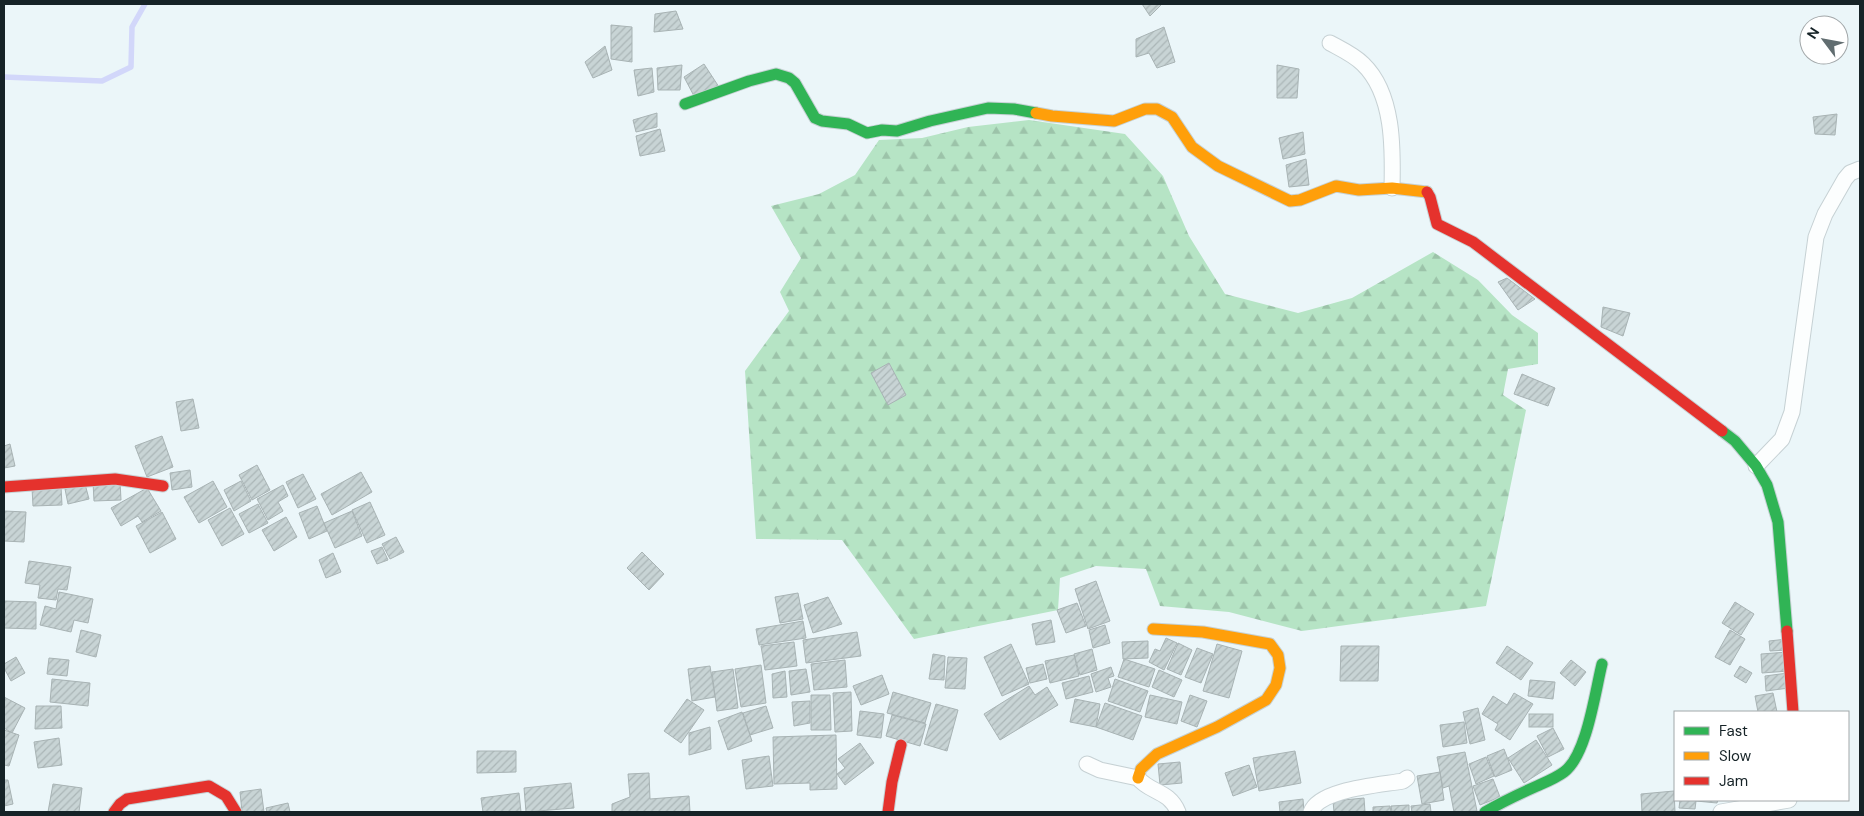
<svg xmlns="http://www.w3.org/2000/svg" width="1864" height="816" viewBox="0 0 1864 816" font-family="'DM Sans',sans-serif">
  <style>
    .forest { fill: url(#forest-firs) }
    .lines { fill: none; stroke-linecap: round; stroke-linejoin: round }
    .stream { stroke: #d2d7fa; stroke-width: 5.5 }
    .building { fill: url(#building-hatch); stroke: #a8b3b4 }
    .street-casing { stroke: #c6d1d4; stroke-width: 17 }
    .fast-casing { stroke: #c6d1d4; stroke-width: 13 }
    .slow-casing { stroke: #c6d1d4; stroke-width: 13 }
    .jam-casing { stroke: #c6d1d4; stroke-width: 13 }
    .street { stroke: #fcfefe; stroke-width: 15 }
    .fast { stroke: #30b455; stroke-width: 11 }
    .slow { stroke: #ff9f0a; stroke-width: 11 }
    .jam { stroke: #e5322d; stroke-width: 11 }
  </style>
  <defs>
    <pattern id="forest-firs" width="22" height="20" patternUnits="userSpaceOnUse" patternTransform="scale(1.25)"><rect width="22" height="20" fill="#b6e4c5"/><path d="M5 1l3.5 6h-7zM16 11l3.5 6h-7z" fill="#9cc3a9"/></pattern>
    <pattern id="building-hatch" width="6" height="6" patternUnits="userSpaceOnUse" patternTransform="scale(1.25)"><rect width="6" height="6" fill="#c8d4d5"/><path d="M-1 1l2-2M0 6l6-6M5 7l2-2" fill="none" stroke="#abb6b7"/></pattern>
  </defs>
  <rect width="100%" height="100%" fill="#ebf6f9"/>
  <polygon class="forest" points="1029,120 1125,134 1163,176 1189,236 1225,294 1298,313 1352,298 1433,252 1478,280 1512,315 1538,333 1538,364 1508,369 1503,395 1526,410 1486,606 1302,631 1229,612 1160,606 1146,569 1096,566 1060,578 1058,610 914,639 842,540 756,539 745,371 789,311 780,292 801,258 771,206 819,194 855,175 879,140 922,138 968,127"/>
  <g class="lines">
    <polyline class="stream" points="4,77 102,81 131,67 132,27 145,4"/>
  </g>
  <g class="building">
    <polygon points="1142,4 1162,4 1150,16"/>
    <polygon points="676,11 683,29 654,32 655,14"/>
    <polygon points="611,25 632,27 632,62 611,59"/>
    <polygon points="1164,27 1175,62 1157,68 1149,53 1136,57 1136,39"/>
    <polygon points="605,46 612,70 593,78 585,62"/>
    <polygon points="704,64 719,87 694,96 684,77"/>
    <polygon points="682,65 680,90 658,90 657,68"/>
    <polygon points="1277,65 1299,69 1297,98 1277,98"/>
    <polygon points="652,68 654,92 638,96 634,70"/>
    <polygon points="657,113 657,127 636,132 633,120"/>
    <polygon points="1837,114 1835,135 1815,134 1813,117"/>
    <polygon points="660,129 665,151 640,156 636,136"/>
    <polygon points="1303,132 1305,154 1283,159 1279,138"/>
    <polygon points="1306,159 1309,185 1289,187 1286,165"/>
    <polygon points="1507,278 1535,299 1518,310 1498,282"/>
    <polygon points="1603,307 1630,313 1623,336 1601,327"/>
    <polygon points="889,363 906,395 888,405 871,373"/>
    <polygon points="1522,374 1555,388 1548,406 1514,394"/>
    <polygon points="193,399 199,428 181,431 176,402"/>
    <polygon points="162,436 173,467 147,477 135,446"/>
    <polygon points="10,444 15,466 4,468 4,446"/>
    <polygon points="257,465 270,490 252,500 239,475"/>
    <polygon points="190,470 192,487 172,490 170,473"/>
    <polygon points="361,472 372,492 332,515 321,494"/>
    <polygon points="303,474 316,499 298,508 286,482"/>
    <polygon points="120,481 121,500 94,501 93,482"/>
    <polygon points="213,481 227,507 199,523 184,497"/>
    <polygon points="241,481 251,501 234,511 224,490"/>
    <polygon points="85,484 89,499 68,504 65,489"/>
    <polygon points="283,485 288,496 278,502 283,511 268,520 257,499"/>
    <polygon points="61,487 62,505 33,506 32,488"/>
    <polygon points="147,488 161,511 142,522 138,516 121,526 111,508"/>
    <polygon points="370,502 385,535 367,543 352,510"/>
    <polygon points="258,504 268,523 249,533 239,514"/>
    <polygon points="317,506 327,531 309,539 299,513"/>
    <polygon points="230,508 244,534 222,546 208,520"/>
    <polygon points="4,511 26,512 24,542 4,541"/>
    <polygon points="352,511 362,536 335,548 324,523"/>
    <polygon points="162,512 176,539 150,553 136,526"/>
    <polygon points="286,517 297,537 274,551 262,530"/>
    <polygon points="396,537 404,552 390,559 382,544"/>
    <polygon points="382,547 388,560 377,564 371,551"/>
    <polygon points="642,552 664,574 649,590 627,568"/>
    <polygon points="333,553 341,572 326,578 319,560"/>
    <polygon points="29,561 71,567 67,590 58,589 56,600 38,598 40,585 25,583"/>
    <polygon points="1096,581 1110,621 1088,629 1075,589"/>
    <polygon points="59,592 93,599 88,623 74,620 71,632 40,625 45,606 56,609"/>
    <polygon points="798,593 803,619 780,623 775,597"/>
    <polygon points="828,597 842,624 813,633 804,605"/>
    <polygon points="4,601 36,602 36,629 4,628"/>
    <polygon points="1735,602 1754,614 1741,635 1722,623"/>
    <polygon points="1077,603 1086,626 1066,633 1057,610"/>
    <polygon points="1051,620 1055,642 1036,645 1032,624"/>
    <polygon points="803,621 806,638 759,645 756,629"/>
    <polygon points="1105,625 1110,643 1093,648 1089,630"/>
    <polygon points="81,630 101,635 96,657 76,652"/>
    <polygon points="1730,630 1745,639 1730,665 1715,657"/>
    <polygon points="857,632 861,656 806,663 803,640"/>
    <polygon points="1166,638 1177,643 1164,670 1149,662 1155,649 1160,651"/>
    <polygon points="1787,639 1788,650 1770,651 1769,641"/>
    <polygon points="1148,641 1148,658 1123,659 1122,642"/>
    <polygon points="794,642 797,666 765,670 761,646"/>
    <polygon points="1178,643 1192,650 1181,675 1167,669"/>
    <polygon points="1011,644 1029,684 1002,696 984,657"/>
    <polygon points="1217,644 1242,651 1229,698 1203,691"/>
    <polygon points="1341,646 1379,646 1378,681 1340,681"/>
    <polygon points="1507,646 1533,663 1521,680 1496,663"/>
    <polygon points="1197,648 1213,654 1201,683 1185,677"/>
    <polygon points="1092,649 1097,670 1080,675 1074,654"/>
    <polygon points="1788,652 1789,671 1762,673 1761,654"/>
    <polygon points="933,654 945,656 944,680 929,679"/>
    <polygon points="1074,655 1079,676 1050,683 1045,661"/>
    <polygon points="16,657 25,673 11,681 4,668 4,664"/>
    <polygon points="948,657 967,658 965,689 945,688"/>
    <polygon points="49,658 69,660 67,676 47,674"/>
    <polygon points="1124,659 1155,669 1149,687 1118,677"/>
    <polygon points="845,660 847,687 814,690 811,664"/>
    <polygon points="1571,660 1586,672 1575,686 1560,673"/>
    <polygon points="1043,664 1047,679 1030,683 1026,668"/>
    <polygon points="761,665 766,703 741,707 735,669"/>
    <polygon points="710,666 715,697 692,701 688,669"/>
    <polygon points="1740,666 1752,673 1746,683 1734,676"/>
    <polygon points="1111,667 1114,676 1108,678 1111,687 1096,692 1091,674"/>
    <polygon points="733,669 738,708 717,711 712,672"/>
    <polygon points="806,669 810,692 791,695 789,671"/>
    <polygon points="1159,670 1182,680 1174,697 1152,687"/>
    <polygon points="785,671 787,697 773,698 772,674"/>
    <polygon points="1788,673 1789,688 1766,691 1765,676"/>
    <polygon points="882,675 889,694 861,705 853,686"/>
    <polygon points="1089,676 1093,692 1066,699 1062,683"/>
    <polygon points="52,679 90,683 88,706 50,702"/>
    <polygon points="1115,679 1148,691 1140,712 1108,701"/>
    <polygon points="1530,680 1555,682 1553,699 1528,696"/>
    <polygon points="1029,686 1035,695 1047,687 1058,705 1000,740 984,714"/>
    <polygon points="851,692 852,731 835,732 833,693"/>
    <polygon points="893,692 931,703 925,723 887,713"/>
    <polygon points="1514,693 1533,704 1510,740 1495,730 1498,724 1482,714 1493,696 1507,705"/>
    <polygon points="1773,693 1777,712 1758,712 1755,696"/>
    <polygon points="811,695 830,695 831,730 811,730"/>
    <polygon points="1150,695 1182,702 1177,724 1145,717"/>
    <polygon points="1190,695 1207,701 1197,727 1181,721"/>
    <polygon points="4,697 25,708 12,733 4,728"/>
    <polygon points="687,699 704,710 681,743 664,731"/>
    <polygon points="1075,699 1100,704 1096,727 1070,722"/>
    <polygon points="810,701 810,723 794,726 792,702"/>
    <polygon points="1105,703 1142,716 1133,740 1096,727"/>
    <polygon points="936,704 958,710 947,751 924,744"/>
    <polygon points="36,706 61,706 62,728 35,729"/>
    <polygon points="766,706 773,728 750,735 743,713"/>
    <polygon points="1478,708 1485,740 1470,744 1463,712"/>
    <polygon points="860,711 884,714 881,738 857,735"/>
    <polygon points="742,712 752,741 728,750 718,721"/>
    <rect x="1529" y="714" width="24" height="13"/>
    <polygon points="892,715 926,724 920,746 886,736"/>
    <polygon points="1464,722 1467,743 1443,747 1440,725"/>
    <polygon points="710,727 711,749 689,755 689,733"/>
    <polygon points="1553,728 1564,749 1548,757 1537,736"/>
    <polygon points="4,730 19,735 9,766 4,765"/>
    <polygon points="836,735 837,789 810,790 810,783 774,784 773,737"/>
    <polygon points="59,738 62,765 38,768 34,742"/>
    <polygon points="1536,740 1552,765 1524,783 1508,758"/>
    <polygon points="860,743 874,763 845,785 837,774 845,768 838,759"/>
    <polygon points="1504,749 1512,770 1495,777 1487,756"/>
    <polygon points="477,751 516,751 516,772 477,773"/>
    <polygon points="1295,751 1301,783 1259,791 1253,758"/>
    <polygon points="1465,752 1477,811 1454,812 1449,786 1443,788 1437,757"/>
    <polygon points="769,756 773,786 746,789 742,760"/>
    <polygon points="1486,757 1494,776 1476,784 1469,764"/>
    <polygon points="1180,762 1182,783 1160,785 1158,764"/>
    <polygon points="1249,765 1257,787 1233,796 1225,773"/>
    <polygon points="1440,772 1444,800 1422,804 1417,776"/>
    <polygon points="649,773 650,799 689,796 690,812 612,812 612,804 630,797 628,774"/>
    <polygon points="1493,779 1500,797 1480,805 1473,786"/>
    <polygon points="4,780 8,780 13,804 4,806"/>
    <polygon points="571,783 574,808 526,812 524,788"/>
    <polygon points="53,784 82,788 79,812 48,812"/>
    <polygon points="261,789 264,812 242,812 240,792"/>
    <polygon points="1674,791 1675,812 1642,812 1641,794"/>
    <polygon points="519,793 521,812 483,812 481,798"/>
    <polygon points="1364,798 1365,812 1334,812 1333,801"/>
    <polygon points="1303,799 1304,812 1280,812 1279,802"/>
    <polygon points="1680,800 1718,800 1717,803 1696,801 1695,809 1679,808"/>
    <polygon points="288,803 290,812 267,812 266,808"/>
    <polygon points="1430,804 1431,812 1412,812 1411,806"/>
    <polygon points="1409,805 1409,812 1392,812 1391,806"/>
    <polygon points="1390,806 1391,812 1373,812 1373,807"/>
  </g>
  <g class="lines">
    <g class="street-casing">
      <g id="street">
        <path d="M 1330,43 C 1341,49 1354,55 1363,64 C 1394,94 1393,149 1392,188"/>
        <polyline points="1756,466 1782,439 1792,412 1816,237 1825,214 1845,179 1850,173 1860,169"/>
        <path d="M 1087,764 L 1100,770 L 1138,778 C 1150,793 1169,790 1178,812"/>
        <path d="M 1311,812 C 1319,789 1381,785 1403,781 L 1407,778"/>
        <polyline points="1721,812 1789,800"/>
      </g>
    </g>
    <g class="fast-casing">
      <g id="fast">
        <polyline points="685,104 749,81 776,74 789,78 795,83 815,118 822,121 848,124 867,133 882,130 897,131 930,121 988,108 1014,109 1036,113"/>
        <polyline points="1722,431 1735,441 1756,466 1767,485 1778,522 1787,631"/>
        <path d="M 1485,812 C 1502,802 1519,794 1537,786 C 1546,782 1556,778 1564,772 C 1587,755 1595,692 1602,664"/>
      </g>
    </g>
    <g class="slow-casing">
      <g id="slow">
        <polyline points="1036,113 1052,116 1114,121 1145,109 1157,109 1172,117 1192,147 1218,166 1290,201 1300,200 1336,186 1359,190 1392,188 1427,192"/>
        <polyline points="1138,778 1141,769 1157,754 1217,727 1266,700 1276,685 1280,668 1278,655 1270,644 1203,632 1153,629"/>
      </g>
    </g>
    <g class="jam-casing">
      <g id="jam">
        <polyline points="1427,192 1430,197 1437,224 1473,242 1722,431"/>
        <polyline points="4,487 115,479 163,486"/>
        <polyline points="1787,631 1793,712"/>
        <polyline points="114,812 120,804 127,799 209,786 226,796 236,812"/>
        <polyline points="888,812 892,782 901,745"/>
      </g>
    </g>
    <use href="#street" class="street"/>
    <use href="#fast" class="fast"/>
    <use href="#slow" class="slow"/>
    <use href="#jam" class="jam"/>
  </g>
  <rect width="1864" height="816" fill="none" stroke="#162327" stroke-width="10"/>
  <rect x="1674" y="711" width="175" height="90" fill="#ffffff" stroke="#a2a7a9"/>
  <rect x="1684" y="727" width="25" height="8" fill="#30b455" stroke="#a2a7a9"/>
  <text x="1719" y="736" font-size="15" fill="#162327">Fast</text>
  <rect x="1684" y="752" width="25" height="8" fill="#ff9f0a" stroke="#a2a7a9"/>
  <text x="1719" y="761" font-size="15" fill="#162327">Slow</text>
  <rect x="1684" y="777" width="25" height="8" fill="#e5322d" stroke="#a2a7a9"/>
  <text x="1719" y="786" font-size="15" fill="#162327">Jam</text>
  <g transform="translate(1824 40) rotate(302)"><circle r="24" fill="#ffffff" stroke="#a2a7a9"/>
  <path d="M0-4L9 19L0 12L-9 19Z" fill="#616d70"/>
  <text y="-8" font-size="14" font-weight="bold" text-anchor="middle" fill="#162327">N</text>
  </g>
</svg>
